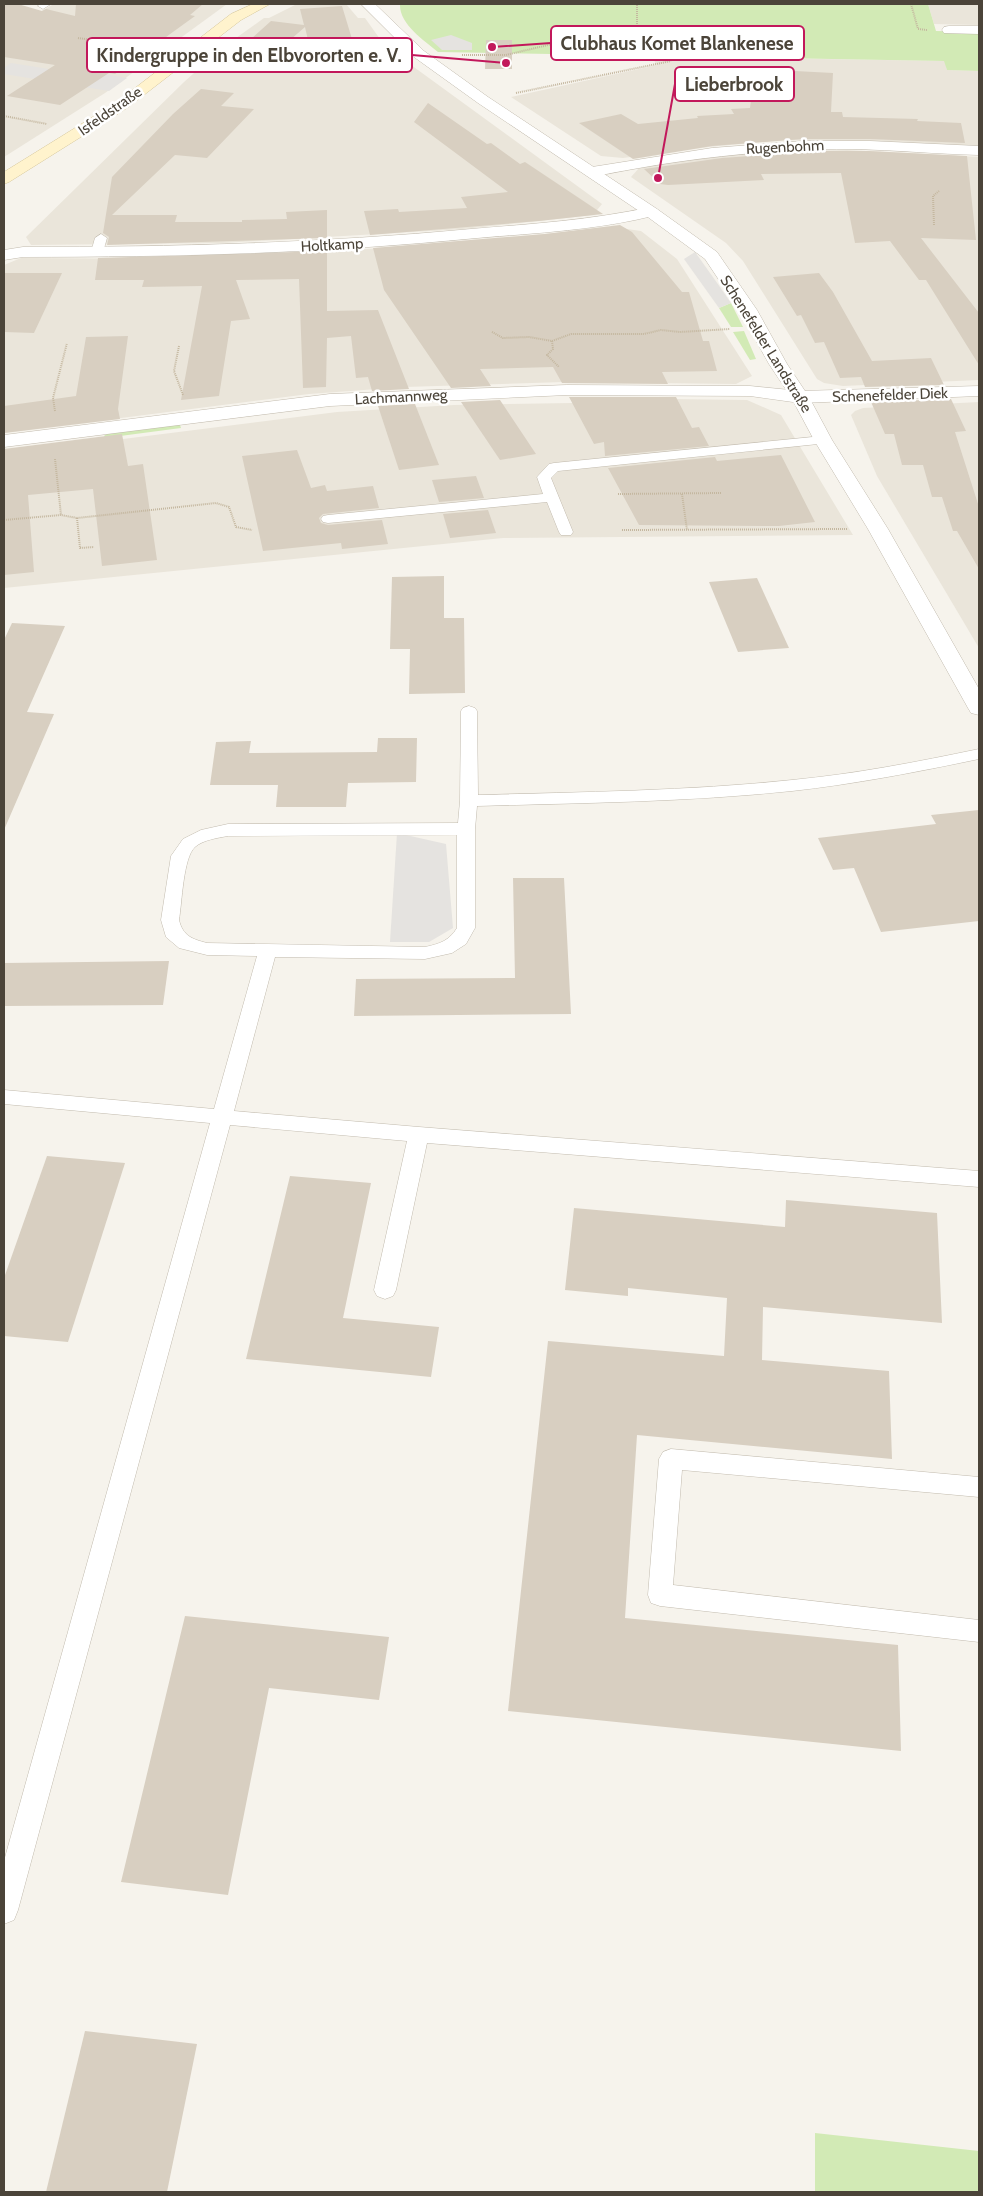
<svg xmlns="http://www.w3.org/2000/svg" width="983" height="2196" viewBox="0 0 983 2196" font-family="Cabin,sans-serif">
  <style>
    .residential { fill: #eae5da }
    .green { fill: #d2eab5 }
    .parking { fill: #e5e3e0 }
    .building { fill: #d8cfc1 }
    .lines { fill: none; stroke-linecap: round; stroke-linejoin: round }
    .service-casing { stroke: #c2bbae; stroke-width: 1 }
    .minor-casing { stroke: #c2bbae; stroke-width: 1 }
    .tertiary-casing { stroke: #c2bbae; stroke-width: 1 }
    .secondary-casing { stroke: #d6c79b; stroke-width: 1 }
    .path { stroke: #c4b79f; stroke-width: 2; stroke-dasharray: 1 1; stroke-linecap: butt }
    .service { fill: #fff; fill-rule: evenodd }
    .minor { fill: #fff; fill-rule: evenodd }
    .tertiary { fill: #fff; fill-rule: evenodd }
    .secondary { fill: #fff3cd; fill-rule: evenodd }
    .labels { text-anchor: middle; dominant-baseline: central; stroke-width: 5; stroke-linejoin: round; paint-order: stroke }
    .far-street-label { font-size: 15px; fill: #4b4439; stroke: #fff }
    .leader { fill: none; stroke: #c2185b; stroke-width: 2 }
    .callout-dot { fill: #c2185b; stroke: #fff; stroke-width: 2 }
    .callout { fill: #fff; stroke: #c2185b; stroke-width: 2 }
    .callout-label { font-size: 19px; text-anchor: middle; font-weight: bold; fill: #4b4439 }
  </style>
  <rect width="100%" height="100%" fill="#f6f3ec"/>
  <g class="residential">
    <polygon points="54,4 227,4 105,93 4,157 4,32"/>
    <polygon points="297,4 346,4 358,18 365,18 385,46 602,204 593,215 463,229 222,243 31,245 26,237 184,82 222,48 264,18 269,18"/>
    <polygon points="928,4 979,4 979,25 934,24"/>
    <polygon points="651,56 945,61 947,70 979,71 979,147 855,141 782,140 708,147 623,158 601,156 511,97 657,65"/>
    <polygon points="847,150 979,157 979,380 843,386 824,383 817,379 743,261 726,243 631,177 640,167 699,157 761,152"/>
    <polygon points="613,227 641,231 677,259 752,376 736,384 564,382 405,387 309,394 4,433 4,265 21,258 179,259 291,254 459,243"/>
    <polygon points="668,399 747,400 781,415 853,535 503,538 4,588 4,454 337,412 454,405 635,402"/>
    <polygon points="979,402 979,648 877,476 851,415 855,411 863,408"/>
  </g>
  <g class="green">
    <path d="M 400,4 L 928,4 L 936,31 L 979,32 L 979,71 L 947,70 L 944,61 L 438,52 C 424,40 399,24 400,4 Z"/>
    <polygon points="731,303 743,327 731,327 719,308"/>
    <polygon points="744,331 756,359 750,360 733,332"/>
    <polygon points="175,424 180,425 181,428 105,438 104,436 108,433"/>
    <polygon points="815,2133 979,2151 979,2192 815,2192"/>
  </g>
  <g class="parking">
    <polygon points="451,35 472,43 472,50 442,50 431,40"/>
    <polygon points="11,63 94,76 98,73 127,78 109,91 4,74 4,68"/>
    <polygon points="695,252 715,280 731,303 719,308 684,259"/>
    <polygon points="397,833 446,844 453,928 429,942 390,942"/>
  </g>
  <g class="building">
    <polygon points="4,4 18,4 42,11 46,9 75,16 76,4 203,4 190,15 195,16 115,74 109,73 60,105 7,96 55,65 4,57"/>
    <polygon points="342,6 355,49 310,49 305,27 275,53 241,48 271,21 304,25 300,9"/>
    <polygon points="486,40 512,40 512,69 485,69"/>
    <polygon points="755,69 833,73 831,112 842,112 843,117 918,119 917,121 961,123 965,143 870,139 803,139 712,146 633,159 579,123 621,114 638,124 698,118 697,116 734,114 731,109 750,108"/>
    <polygon points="201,89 234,93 221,106 254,109 207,158 175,155 112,215 177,215 175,222 242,222 242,220 287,219 286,212 327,210 327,238 107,245 109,237 103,233 112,177 173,114"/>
    <polygon points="428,103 487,144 491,143 520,164 525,162 603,214 539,221 370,235 364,211 398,209 399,212 467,208 461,197 508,192 414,122"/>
    <polygon points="820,151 869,151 967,156 976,240 921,238 979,313 979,365 926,280 919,280 890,241 855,243 841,173 761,174 764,180 668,185 660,184 644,169 722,158"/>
    <polygon points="620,225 632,232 682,292 689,292 703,341 709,341 717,371 662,372 668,384 562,383 553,367 480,369 491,386 451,388 384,290 373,248 545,234"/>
    <polygon points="327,251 327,311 378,310 409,389 372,391 368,377 356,378 351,336 327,338 326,387 303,388 299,279 236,280 250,319 231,321 219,396 181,400 202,286 142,287 144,280 95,280 98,258"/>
    <polygon points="4,273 62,273 34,333 4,332"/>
    <polygon points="819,273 833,292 872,361 931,358 944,385 865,387 861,377 840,378 824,342 815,343 801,315 797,316 773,277"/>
    <polygon points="128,336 118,409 120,419 4,433 4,406 76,396 86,337"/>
    <polygon points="569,397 676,397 692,428 699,427 709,446 605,456 604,442 594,444"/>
    <polygon points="951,399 966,431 955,432 979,507 979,569 957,531 953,531 942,497 932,497 923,465 902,465 894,434 885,434 871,402"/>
    <polygon points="500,400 536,454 500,460 461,402"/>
    <polygon points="415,404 439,465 399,470 378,406"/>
    <polygon points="122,434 128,466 143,464 157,560 102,566 93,489 28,495 34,572 4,575 4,449"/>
    <polygon points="297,450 311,488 325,485 327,491 373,486 379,508 323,514 319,518 321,523 328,525 382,520 388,544 342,549 341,543 263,551 242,456"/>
    <polygon points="781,455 815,522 779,526 639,525 608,468 715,457 717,461"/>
    <polygon points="476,476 484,498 439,502 432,480"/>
    <polygon points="488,510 496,533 450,538 443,514"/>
    <polygon points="444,576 444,618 464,618 465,693 409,694 410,649 390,649 392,577"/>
    <polygon points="757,578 789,648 738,652 709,582"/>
    <polygon points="12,623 65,626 27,712 54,714 4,830 4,640"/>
    <polygon points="378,738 417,738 416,782 348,783 346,807 276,807 278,785 210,785 216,742 251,741 249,753 377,752"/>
    <polygon points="979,810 979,921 881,932 854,868 833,870 818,838 936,824 931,815"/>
    <polygon points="513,878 564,878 571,1014 354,1016 356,979 515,978"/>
    <polygon points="169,961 163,1005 4,1006 4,963"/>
    <polygon points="47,1156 125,1163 68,1342 4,1336 4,1278"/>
    <polygon points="290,1176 371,1183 343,1318 439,1327 431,1377 246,1359"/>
    <polygon points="786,1200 937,1213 942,1323 763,1307 762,1360 889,1371 892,1459 637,1435 625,1618 898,1645 901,1751 508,1711 548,1341 724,1356 727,1298 628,1288 628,1296 565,1290 574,1208 785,1227"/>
    <polygon points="185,1616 389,1637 379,1700 269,1688 228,1895 121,1882"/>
    <polygon points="85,2031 197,2044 167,2192 46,2192"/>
  </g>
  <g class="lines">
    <g class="service-casing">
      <g id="service">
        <polygon points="40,4 51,4 43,9 38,6"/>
        <polygon points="101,234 107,238 103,252 97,256 93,255 91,252 95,238"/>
        <polygon points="823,436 828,437 830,440 828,443 558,471 551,478 573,532 571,535 561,535 559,532 547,502 328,523 323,522 321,519 323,516 328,515 543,494 537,477 549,464 554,463"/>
        <path d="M 469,706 L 475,708 L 477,711 L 478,795 C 582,792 688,791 792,780 C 855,774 917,762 979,749 L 979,759 C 917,772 855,784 792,791 C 688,802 582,803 477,806 L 475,829 L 475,928 L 466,944 L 452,953 L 425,959 L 275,957 L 234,1111 L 419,1127 L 979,1171 L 979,1187 L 427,1143 L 396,1290 L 393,1296 L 385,1299 L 377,1296 L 374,1290 L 407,1141 L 230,1125 L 18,1910 L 14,1920 L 4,1924 L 4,1861 L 210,1123 L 4,1104 L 4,1090 L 214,1109 L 257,956 L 207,955 L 179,948 L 166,937 L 161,920 L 171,856 L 183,839 L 201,830 L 228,824 L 458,823 L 460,801 L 461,711 L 463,708 ZM 457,835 L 457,928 C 449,941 439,944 425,947 L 207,943 C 192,939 183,936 179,920 C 182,903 183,858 195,847 C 203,840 217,838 228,836 Z"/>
        <polygon points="671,1449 979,1477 979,1497 682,1470 673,1585 979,1620 979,1642 660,1606 651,1603 648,1595 659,1459 663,1452"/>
      </g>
    </g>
    <g class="minor-casing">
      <g id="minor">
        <polygon points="949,26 979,26 979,34 944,33 942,30 944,27"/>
        <path d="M 803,141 L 870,141 L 979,146 L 979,155 C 937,154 896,150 853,149 C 765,149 678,159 592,177 L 587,175 L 584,172 L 587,169 L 592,167 L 712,148 Z"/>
        <path d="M 651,207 L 657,209 L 659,212 L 657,215 C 598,230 537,233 477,238 C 326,253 175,257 23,257 L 4,260 L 4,250 L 23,247 C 173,247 322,243 471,229 C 532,224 592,220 651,207 Z"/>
        <polygon points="567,385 750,386 800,391 979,386 979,396 800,403 750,396 567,395 330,406 4,447 4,435 330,394"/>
      </g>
    </g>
    <g class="tertiary-casing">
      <polygon id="tertiary" points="361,4 375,4 424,51 488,97 657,209 717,252 757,310 787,364 809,397 832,440 888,529 979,689 979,715 971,713 968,708 868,529 814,440 791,397 769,364 739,310 705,259 645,215 478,103 414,57"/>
    </g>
    <g class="secondary-casing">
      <polygon id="secondary" points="253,4 270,4 241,20 127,108 9,182 4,184 4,172 117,102 231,14"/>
    </g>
    <g class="path">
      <polyline points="885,4 911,4 918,29 927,30"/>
      <polyline points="78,38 154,49"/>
      <polyline points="462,55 506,55 594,34 637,28 637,4"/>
      <polyline points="516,93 671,61"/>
      <polyline points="4,116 47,124"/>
      <polyline points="934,225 933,196 939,191"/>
      <polyline points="492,332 503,338 529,337 552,341 571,334 644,334 661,330 680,332 730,329"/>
      <polyline points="552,341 553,349 547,355 559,367"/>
      <polyline points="179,346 174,371 183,395"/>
      <polyline points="55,411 53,398 67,343"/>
      <polyline points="55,459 61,515"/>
      <polyline points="618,494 722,493"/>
      <polyline points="682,494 687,530"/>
      <polyline points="77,518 80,548 94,547"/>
      <polyline points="4,520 61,515 77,518 216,503 229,507 236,527 252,530"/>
      <polyline points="622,530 847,529"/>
    </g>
    <use href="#service" class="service"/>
    <use href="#minor" class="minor"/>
    <use href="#tertiary" class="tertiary"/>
    <use href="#secondary" class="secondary"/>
  </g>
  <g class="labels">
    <g class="far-street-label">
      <text transform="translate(110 111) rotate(-35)">Isfeldstraße</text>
      <text transform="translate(785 147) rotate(-3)">Rugenbohm</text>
      <text transform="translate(332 245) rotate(-3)">Holtkamp</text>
      <text transform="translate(766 344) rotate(58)">Schenefelder Landstraße</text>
      <text transform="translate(890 395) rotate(-2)">Schenefelder Diek</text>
      <text transform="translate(401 397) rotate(-3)">Lachmannweg</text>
    </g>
  </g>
  <path class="leader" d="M492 47L551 43M506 63L412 55M658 178L675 84"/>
  <g class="callout-dot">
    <circle cx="492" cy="47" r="5"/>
    <circle cx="506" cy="63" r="5"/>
    <circle cx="658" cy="178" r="5"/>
  </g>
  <g class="callout">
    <rect x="551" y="26" width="253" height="34" rx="5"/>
    <rect x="87" y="38" width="325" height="34" rx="5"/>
    <rect x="675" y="67" width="119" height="34" rx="5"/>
  </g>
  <g class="callout-label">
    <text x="677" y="50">Clubhaus Komet Blankenese</text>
    <text x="249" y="62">Kindergruppe in den Elbvororten e. V.</text>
    <text x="734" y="91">Lieberbrook</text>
  </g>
  <rect width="983" height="2196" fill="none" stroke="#4b4439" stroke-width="10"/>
</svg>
